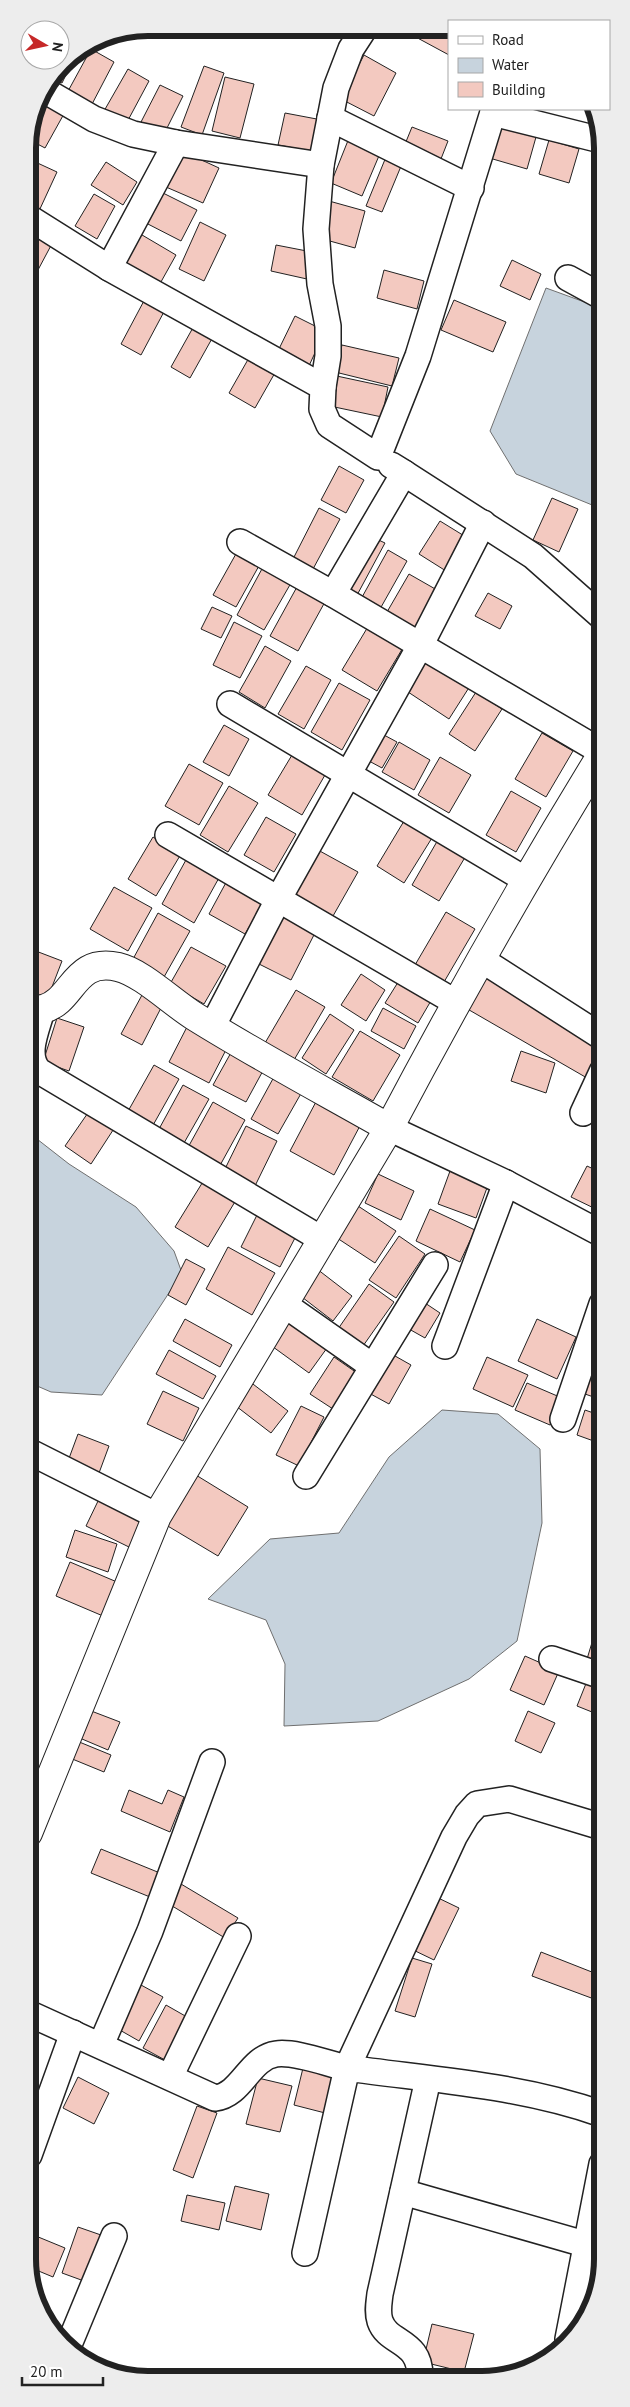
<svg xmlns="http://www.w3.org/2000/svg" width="630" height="2407" viewBox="0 0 630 2407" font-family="'PT Sans',sans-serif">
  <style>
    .water { fill: #c7d3dd; stroke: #6f6f6f }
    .building { fill: #f3c9c0; stroke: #222 }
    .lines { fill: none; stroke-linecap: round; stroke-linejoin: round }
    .minor-casing { stroke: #222; stroke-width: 28 }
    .tertiary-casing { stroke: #222; stroke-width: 30 }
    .minor { stroke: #fff; stroke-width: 25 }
    .tertiary { stroke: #fff; stroke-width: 28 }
    .rim { fill: none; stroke: #222; stroke-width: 6 }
  </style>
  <rect width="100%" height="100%" fill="#fff"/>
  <g class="water">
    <polygon points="546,288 601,308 602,509 516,474 490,431"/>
    <polygon points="28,1132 69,1164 136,1207 174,1251 182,1273 102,1395 51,1392 28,1382"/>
    <polygon points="442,1410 498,1414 540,1449 542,1523 517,1641 469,1679 378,1721 284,1726 285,1664 266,1620 208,1599 270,1539 339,1533 389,1457"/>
  </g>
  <g class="building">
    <polygon points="414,29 449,29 449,55 412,35"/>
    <polygon points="91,49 114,62 91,106 67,93"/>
    <polygon points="76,54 62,83 52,79 63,63"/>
    <polygon points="364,55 396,73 374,116 341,99"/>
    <polygon points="204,66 224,73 202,135 181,127"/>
    <polygon points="128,69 149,81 126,124 104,111"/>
    <polygon points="225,77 254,84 240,138 212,131"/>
    <polygon points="160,85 183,96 164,134 141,122"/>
    <polygon points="39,98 65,112 45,148 28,139"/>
    <polygon points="285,113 322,120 316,152 278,145"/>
    <polygon points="593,113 601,130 588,124"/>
    <polygon points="495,125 536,137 527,169 486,157"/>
    <polygon points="412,127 448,141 439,164 403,149"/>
    <polygon points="349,138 381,151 362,196 331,183"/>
    <polygon points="549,140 579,149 569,183 539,174"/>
    <polygon points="182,151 219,168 203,203 166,187"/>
    <polygon points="388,152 404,159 382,212 366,206"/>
    <polygon points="31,160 57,172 39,211 28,206 28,167"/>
    <polygon points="106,162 137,182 123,205 91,185"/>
    <polygon points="159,191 197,210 181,241 144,222"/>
    <polygon points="94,194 115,206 97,239 75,226"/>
    <polygon points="329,201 365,211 355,248 319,238"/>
    <polygon points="200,222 226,235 204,281 179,269"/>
    <polygon points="33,227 55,238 30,285 28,284 28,238"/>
    <polygon points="137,232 176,255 157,289 117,266"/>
    <polygon points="276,245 312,252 307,279 271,271"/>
    <polygon points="512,260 541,274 530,300 500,286"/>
    <polygon points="384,270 424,281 417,309 377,298"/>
    <polygon points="146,297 166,308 141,355 121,344"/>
    <polygon points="454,300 506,322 493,352 441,330"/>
    <polygon points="295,316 325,331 308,368 277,353"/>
    <polygon points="195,324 214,335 190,378 171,367"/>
    <polygon points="342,345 399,358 392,386 335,372"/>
    <polygon points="250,356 276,371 255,408 229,393"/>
    <polygon points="332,375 388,387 382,417 325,405"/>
    <polygon points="339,466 364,480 346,513 321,500"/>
    <polygon points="552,498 578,509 559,552 533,540"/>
    <polygon points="319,508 340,519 313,569 293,559"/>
    <polygon points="440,521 466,537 446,571 419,554"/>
    <polygon points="370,536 385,543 356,597 342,589"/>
    <polygon points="388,550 407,561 380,609 361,599"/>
    <polygon points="237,552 260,564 236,607 213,595"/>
    <polygon points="263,567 291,583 264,630 237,615"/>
    <polygon points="409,574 437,590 415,628 387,612"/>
    <polygon points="298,585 326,600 298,651 270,636"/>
    <polygon points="488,593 512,606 500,629 475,616"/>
    <polygon points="212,607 232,616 221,638 201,629"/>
    <polygon points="234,622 262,636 240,678 213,665"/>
    <polygon points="369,625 404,646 377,691 342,670"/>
    <polygon points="265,646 291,661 265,708 239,692"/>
    <polygon points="426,657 470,686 449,719 405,690"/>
    <polygon points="306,666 331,680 304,729 278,714"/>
    <polygon points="339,683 370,700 342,750 311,732"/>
    <polygon points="476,692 502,709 475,751 449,734"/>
    <polygon points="224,725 249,739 229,776 203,762"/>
    <polygon points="542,733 573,751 546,797 515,779"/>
    <polygon points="384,735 397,742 382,768 369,761"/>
    <polygon points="399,742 430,760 414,790 382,772"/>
    <polygon points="292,755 325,775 302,815 268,795"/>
    <polygon points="440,757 471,775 449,813 418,795"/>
    <polygon points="602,763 602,802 583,792"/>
    <polygon points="189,764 223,783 199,825 165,806"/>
    <polygon points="229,786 258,803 228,852 200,835"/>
    <polygon points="511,791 541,808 516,852 486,835"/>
    <polygon points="407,816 435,833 404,883 377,866"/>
    <polygon points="266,817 296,834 274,872 244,855"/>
    <polygon points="153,837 181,854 156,896 128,879"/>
    <polygon points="439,838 467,854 439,901 412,885"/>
    <polygon points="318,850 358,872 333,916 293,893"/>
    <polygon points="187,858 220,876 194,923 162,904"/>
    <polygon points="229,877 266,898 245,934 209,914"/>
    <polygon points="114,887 152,908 128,951 90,929"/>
    <polygon points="281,908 318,927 291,980 253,961"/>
    <polygon points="446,912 475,929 444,982 415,965"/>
    <polygon points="158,913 190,931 164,977 133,959"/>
    <polygon points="191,947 226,966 204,1004 170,984"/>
    <polygon points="28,948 62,961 45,1005 28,998"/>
    <polygon points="361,974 385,990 366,1021 341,1005"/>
    <polygon points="483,975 602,1044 602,1052 587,1078 464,1007"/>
    <polygon points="400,979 432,999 418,1023 385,1003"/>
    <polygon points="296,990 325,1007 294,1060 265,1043"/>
    <polygon points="142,995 162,1006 142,1045 121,1034"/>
    <polygon points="383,1008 416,1026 404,1049 371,1031"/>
    <polygon points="330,1014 354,1030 326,1074 302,1058"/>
    <polygon points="57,1018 84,1027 69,1071 43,1062"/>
    <polygon points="189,1023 229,1044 209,1083 169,1062"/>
    <polygon points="360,1031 400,1055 373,1101 332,1077"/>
    <polygon points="233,1049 265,1067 246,1102 213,1085"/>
    <polygon points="521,1051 555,1063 546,1093 511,1081"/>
    <polygon points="154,1065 179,1079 152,1127 127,1113"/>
    <polygon points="275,1075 303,1090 278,1134 251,1119"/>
    <polygon points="183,1085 209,1099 184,1143 159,1129"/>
    <polygon points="318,1098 362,1122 334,1175 290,1151"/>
    <polygon points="213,1102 245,1120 218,1169 186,1151"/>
    <polygon points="92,1107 117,1124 91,1164 65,1146"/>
    <polygon points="246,1126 277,1141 254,1188 223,1173"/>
    <polygon points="587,1166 602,1173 602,1212 571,1197"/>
    <polygon points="450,1171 488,1185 476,1218 438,1204"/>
    <polygon points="378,1174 414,1191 401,1220 365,1203"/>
    <polygon points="204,1180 236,1200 208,1247 175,1227"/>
    <polygon points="355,1204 396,1231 375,1263 334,1236"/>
    <polygon points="430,1209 475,1230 460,1262 416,1241"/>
    <polygon points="257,1215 296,1236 280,1267 241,1247"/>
    <polygon points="399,1236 425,1254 396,1298 369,1280"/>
    <polygon points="228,1247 275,1273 252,1315 206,1289"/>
    <polygon points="186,1259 205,1269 186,1305 168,1295"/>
    <polygon points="317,1269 352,1296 333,1321 298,1294"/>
    <polygon points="369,1284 394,1302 363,1346 338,1329"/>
    <polygon points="425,1303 440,1313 425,1338 409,1329"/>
    <polygon points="185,1319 232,1345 220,1367 173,1341"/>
    <polygon points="537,1319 576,1337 557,1379 518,1361"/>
    <polygon points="286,1320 327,1348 309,1373 269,1344"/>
    <polygon points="169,1350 216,1376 203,1399 156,1374"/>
    <polygon points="388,1352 411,1365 389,1404 367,1392"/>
    <polygon points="334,1357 357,1373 333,1409 310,1394"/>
    <polygon points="487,1357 528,1375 513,1407 473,1389"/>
    <polygon points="595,1362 602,1364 602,1400 585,1394"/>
    <polygon points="249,1381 288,1411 271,1433 232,1403"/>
    <polygon points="527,1383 562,1398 550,1425 515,1410"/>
    <polygon points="163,1391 199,1408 183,1441 147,1424"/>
    <polygon points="301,1406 324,1417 299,1466 276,1455"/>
    <polygon points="585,1410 602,1416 602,1444 577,1435"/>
    <polygon points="78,1434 109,1446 99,1473 68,1461"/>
    <polygon points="191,1472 248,1507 218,1556 161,1522"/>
    <polygon points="99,1499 144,1521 131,1548 86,1526"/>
    <polygon points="75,1530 117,1544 108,1572 66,1557"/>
    <polygon points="70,1562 117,1582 103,1616 56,1596"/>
    <polygon points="597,1626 602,1628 602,1664 587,1659"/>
    <polygon points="525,1656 559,1671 544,1705 510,1690"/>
    <polygon points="589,1676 602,1681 602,1716 577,1706"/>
    <polygon points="86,1709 120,1722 108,1750 75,1736"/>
    <polygon points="528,1711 555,1723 541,1753 515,1741"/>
    <polygon points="72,1739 111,1755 104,1772 65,1756"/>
    <polygon points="129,1790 162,1804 168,1790 184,1797 170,1832 121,1811"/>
    <polygon points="101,1849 160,1873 150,1897 91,1873"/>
    <polygon points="176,1881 238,1918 225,1938 164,1901"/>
    <polygon points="432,1895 459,1908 434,1960 407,1947"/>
    <polygon points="541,1952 602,1976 594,1999 532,1976"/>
    <polygon points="412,1958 432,1964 415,2017 395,2011"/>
    <polygon points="141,1985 163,1997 139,2041 118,2029"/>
    <polygon points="166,2005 187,2017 165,2060 143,2048"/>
    <polygon points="303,2068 338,2077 329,2114 294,2105"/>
    <polygon points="78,2077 109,2093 94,2124 63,2108"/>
    <polygon points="258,2078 292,2086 280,2132 246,2124"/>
    <polygon points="197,2106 217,2113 193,2178 173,2170"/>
    <polygon points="235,2186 269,2194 261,2230 226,2221"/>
    <polygon points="187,2195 225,2203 219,2230 181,2221"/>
    <polygon points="78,2227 101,2235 84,2281 62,2273"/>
    <polygon points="31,2234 65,2248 53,2277 29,2267 29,2241"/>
    <polygon points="598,2252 602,2253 602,2267 595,2297 587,2295"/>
    <polygon points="587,2304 593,2306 578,2329"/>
    <polygon points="432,2324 474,2334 464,2372 423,2362"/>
  </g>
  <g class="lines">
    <g class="minor-casing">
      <g id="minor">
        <polyline points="44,90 94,119 133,134 176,143 321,165"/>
        <polyline points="493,113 601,140"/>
        <polyline points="330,118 471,188"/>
        <polyline points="176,143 109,268 323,387 322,409 329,425 378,457 418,356 494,109"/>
        <polyline points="28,217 109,268"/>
        <polyline points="568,278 601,296"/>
        <polyline points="323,387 328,356 328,326 320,284 316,229 321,165 336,88 351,49 364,29"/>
        <polyline points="404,473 533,556 602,617"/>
        <polyline points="240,542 333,594 602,752"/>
        <polyline points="333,594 404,473 391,465"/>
        <polyline points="230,704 526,880"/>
        <polyline points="168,835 455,1002"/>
        <polyline points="482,960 602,1037"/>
        <path d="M 42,1010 C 37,1029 24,1055 39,1071 L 323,1240"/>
        <polyline points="212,1027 279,898 420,646 483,523"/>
        <polyline points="583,1113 602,1072"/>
        <polyline points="389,1128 506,1183 602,1234"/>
        <polyline points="285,1305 372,1366"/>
        <polyline points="445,1346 506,1183"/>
        <polyline points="563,1419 602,1304"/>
        <polyline points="28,1451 157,1516"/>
        <polyline points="306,1476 435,1265"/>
        <polyline points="552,1659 602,1676"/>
        <path d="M 28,2013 L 215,2098 C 242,2095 249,2058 276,2054 C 295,2051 328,2064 347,2068 L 454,1837 L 467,1815 L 477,1804 L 509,1799 L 602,1827"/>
        <polyline points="101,2045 150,1931 212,1762"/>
        <polyline points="170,2077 238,1936"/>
        <polyline points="29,2155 73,2033"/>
        <polyline points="403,2192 602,2249"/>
        <path d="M 305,2253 L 347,2068 C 433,2080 520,2085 602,2114"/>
        <polyline points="571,2340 568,2339 602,2164"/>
        <polyline points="68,2347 114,2236"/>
        <path d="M 420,2378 C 421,2339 388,2345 380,2321 C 377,2312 379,2303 380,2294 L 428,2079"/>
      </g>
    </g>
    <g class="tertiary-casing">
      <g id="tertiary">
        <path d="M 28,1007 C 33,1008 39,1010 43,1009 C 74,1001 73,957 118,967 C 141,972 173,1003 194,1016 C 258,1056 324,1091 389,1128 C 456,1001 527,876 602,754"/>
        <polyline points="28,1833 157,1516 389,1128"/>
      </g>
    </g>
    <use href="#minor" class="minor"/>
    <use href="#tertiary" class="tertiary"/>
  </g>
  <path d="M0 0H630V2407H0ZM148 36H482A112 112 0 0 1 594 148V2259A112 112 0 0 1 482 2371H148A112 112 0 0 1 36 2259V148A112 112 0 0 1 148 36Z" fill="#ededed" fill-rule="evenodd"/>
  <path class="rim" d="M148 36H482A112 112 0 0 1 594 148V2259A112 112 0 0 1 482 2371H148A112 112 0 0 1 36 2259V148A112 112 0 0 1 148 36Z"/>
  <rect x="448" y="20" width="162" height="90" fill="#ffffff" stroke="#a7a7a7"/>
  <rect x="458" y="36" width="25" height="8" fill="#ffffff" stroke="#a7a7a7"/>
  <text x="492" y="45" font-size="15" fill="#222222">Road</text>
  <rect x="458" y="58" width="25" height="15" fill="#c7d3dd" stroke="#a7a7a7"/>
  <text x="492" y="70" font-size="15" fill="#222222">Water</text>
  <rect x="458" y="82" width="25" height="15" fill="#f3c9c0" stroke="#a7a7a7"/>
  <text x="492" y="95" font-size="15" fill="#222222">Building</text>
  <g transform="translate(45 45) rotate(99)"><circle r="24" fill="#ffffff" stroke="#a7a7a7"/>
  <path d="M0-4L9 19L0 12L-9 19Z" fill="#c62828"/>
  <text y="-8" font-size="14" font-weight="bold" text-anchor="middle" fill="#222222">N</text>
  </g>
  <path d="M22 2377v8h81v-8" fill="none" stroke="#222222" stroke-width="2.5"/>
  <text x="30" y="2377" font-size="15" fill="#222222" stroke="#ffffff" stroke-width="4" paint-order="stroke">20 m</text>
</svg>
